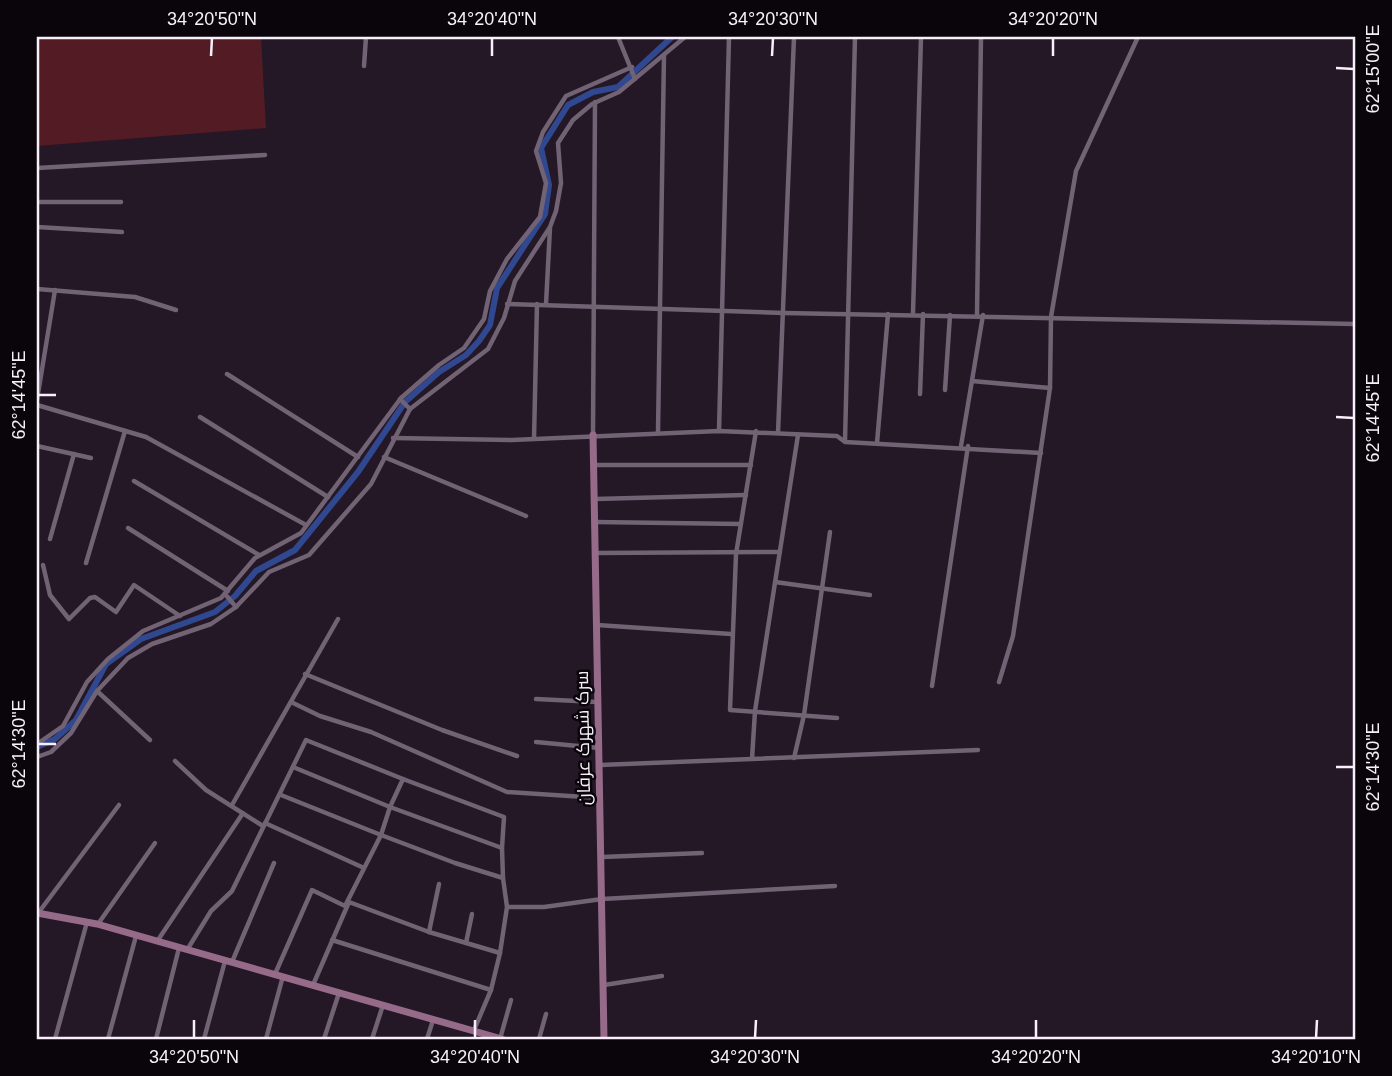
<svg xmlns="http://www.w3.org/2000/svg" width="1392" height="1076" viewBox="0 0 1392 1076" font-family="Arial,Cairo,sans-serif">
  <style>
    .green { fill: #531b24 }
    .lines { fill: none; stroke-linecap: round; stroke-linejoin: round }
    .canal { stroke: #30488f; stroke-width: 6 }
    .street { stroke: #716274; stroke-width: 4.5 }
    .secondary { stroke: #966b8a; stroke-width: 7 }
    .ticks { fill: none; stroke: #f7eff9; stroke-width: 2.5 }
    .labels { text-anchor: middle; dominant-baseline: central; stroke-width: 5; stroke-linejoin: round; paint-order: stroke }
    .street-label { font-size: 18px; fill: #f7eff9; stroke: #0a050b }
    .neatline { fill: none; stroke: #f7eff9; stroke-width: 2.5 }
    .ticks-label { font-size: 18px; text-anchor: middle; fill: #f7eff9 }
  </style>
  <rect width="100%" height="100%" fill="#241726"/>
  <polygon class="green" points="37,37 261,37 266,128 37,146"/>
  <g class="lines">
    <polyline class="canal" points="37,747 55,739 76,720 106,664 141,639 215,612 235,596 256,571 295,550 358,472 405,402 439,372 466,355 479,341 490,325 497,288 545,214 549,185 541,148 568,105 593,92 618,87 672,37"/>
    <g class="street">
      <polyline points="618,37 635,79"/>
      <polyline points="364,66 366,37"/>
      <polyline points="37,168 265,155"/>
      <polyline points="37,202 121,202"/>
      <polyline points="37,227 122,232"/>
      <polyline points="37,289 135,297 176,310"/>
      <polyline points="507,304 784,313 1355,324"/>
      <polyline points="546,304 550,228"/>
      <polyline points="913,313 921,37"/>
      <polyline points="977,315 981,37"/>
      <polyline points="227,374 358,457"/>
      <polyline points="972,381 1050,388"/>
      <polyline points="945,390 950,315"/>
      <polyline points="920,394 923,314"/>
      <polyline points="400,399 410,409"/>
      <polyline points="37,400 55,290"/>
      <polyline points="37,405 146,437 306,525"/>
      <polyline points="200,417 328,497"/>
      <polyline points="719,431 729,37"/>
      <polyline points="756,431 736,554 730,710 837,718"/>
      <polyline points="658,432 664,55"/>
      <polyline points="778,433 794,37"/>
      <polyline points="593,434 595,102"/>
      <polyline points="393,438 512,440 719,431 837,436 845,442 1041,453"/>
      <polyline points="534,439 537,304"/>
      <polyline points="845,441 855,37"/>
      <polyline points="877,443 888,314"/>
      <polyline points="37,446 91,458"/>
      <polyline points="961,446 983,315"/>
      <polyline points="384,457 526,516"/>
      <polyline points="594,465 751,465"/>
      <polyline points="134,481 259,555"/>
      <polyline points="595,499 746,495"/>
      <polyline points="595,522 741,524"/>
      <polyline points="128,528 228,591"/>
      <polyline points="50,539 74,454"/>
      <polyline points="595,553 780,552"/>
      <polyline points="86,563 125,431"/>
      <polyline points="43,565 50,595 69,619 90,598 95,597 116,612 134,585 180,616"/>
      <polyline points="775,582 870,595"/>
      <polyline points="225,594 236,607"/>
      <polyline points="597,625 731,634"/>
      <polyline points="305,674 442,730 517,756"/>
      <polyline points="999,682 1013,636 1050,388 1051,317 1076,171 1138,37"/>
      <polyline points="932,686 968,446"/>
      <polyline points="97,691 150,740"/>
      <polyline points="536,699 597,702"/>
      <polyline points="291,702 320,716 371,732 507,792 600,798"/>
      <polyline points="536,742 599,748"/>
      <polyline points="37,744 63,726 87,682 108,659 143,631 221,598 255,558 301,533 401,398 439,365 464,348 484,319 490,291 507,259 540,217 546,183 536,151 543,132 566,96 632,67"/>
      <polyline points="37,757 51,752 71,733 97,691 128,658 152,644 211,624 236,607 269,572 309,555 371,484 410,409 488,349 504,318 515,281 550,227 556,211 561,183 558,143 573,120 592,104 619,92 685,37"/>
      <polyline points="794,758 804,715 830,532"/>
      <polyline points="752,759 755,711 798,435"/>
      <polyline points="175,761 206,790 263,826"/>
      <polyline points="600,765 978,750"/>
      <polyline points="293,767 390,807 403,779 504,817 502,848"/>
      <polyline points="281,795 381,835 390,807 502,848 503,878"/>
      <polyline points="232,805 338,619"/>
      <polyline points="265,823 364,868"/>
      <polyline points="602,857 702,853"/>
      <polyline points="507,907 544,907 602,899 835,886"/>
      <polyline points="39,912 119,805"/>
      <polyline points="98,924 155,843"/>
      <polyline points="429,932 439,884"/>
      <polyline points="158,940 243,813"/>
      <polyline points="332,940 491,990"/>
      <polyline points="466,943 472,914"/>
      <polyline points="187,950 211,911 232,891 306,740 403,779"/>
      <polyline points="232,962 274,863"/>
      <polyline points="275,974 312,890 345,906 381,835 455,863 503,878 507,907 500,953"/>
      <polyline points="313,985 349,902 429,932 500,953 491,990 474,1030"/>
      <polyline points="604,985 662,976"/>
      <polyline points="55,1039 87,922"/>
      <polyline points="108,1039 136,936"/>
      <polyline points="156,1039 179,948"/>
      <polyline points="204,1039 225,961"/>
      <polyline points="266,1039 283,976"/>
      <polyline points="324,1039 339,993"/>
      <polyline points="372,1039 383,1005"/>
      <polyline points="427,1039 433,1020"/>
      <polyline points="500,1039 511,1000"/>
      <polyline points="539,1039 546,1014"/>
    </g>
    <g class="secondary">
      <polyline points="593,435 604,1039"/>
      <polyline points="37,913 97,924 502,1039"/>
    </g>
  </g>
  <path class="ticks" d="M 211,56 L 212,38M 492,56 L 492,38M 772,56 L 773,38M 1053,56 L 1053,38M 1336,68 L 1354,69M 38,395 L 56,395M 1336,417 L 1354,418M 38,744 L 56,744M 1336,767 L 1354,767M 194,1038 L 194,1020M 475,1038 L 475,1020M 755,1038 L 756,1020M 1036,1038 L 1036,1020M 1316,1038 L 1317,1020"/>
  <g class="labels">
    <g class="street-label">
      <text transform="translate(583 738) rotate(-91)">سرک شهرک عرفان</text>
    </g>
  </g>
  <rect width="1392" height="1076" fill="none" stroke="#0a050b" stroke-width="77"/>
  <rect x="38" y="38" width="1316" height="1000" class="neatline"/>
  <g class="ticks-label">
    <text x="212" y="25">34°20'50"N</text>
    <text x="492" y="25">34°20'40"N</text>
    <text x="773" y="25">34°20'30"N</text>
    <text x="1053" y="25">34°20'20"N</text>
    <text transform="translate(1373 69) rotate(-90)" y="6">62°15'00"E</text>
    <text transform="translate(19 395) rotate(-90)" y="6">62°14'45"E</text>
    <text transform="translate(1373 418) rotate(-90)" y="6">62°14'45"E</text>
    <text transform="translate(19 744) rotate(-90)" y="6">62°14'30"E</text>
    <text transform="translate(1373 767) rotate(-90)" y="6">62°14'30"E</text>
    <text x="194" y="1063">34°20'50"N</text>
    <text x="475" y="1063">34°20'40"N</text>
    <text x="755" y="1063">34°20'30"N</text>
    <text x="1036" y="1063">34°20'20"N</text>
    <text x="1316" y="1063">34°20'10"N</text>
  </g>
</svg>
